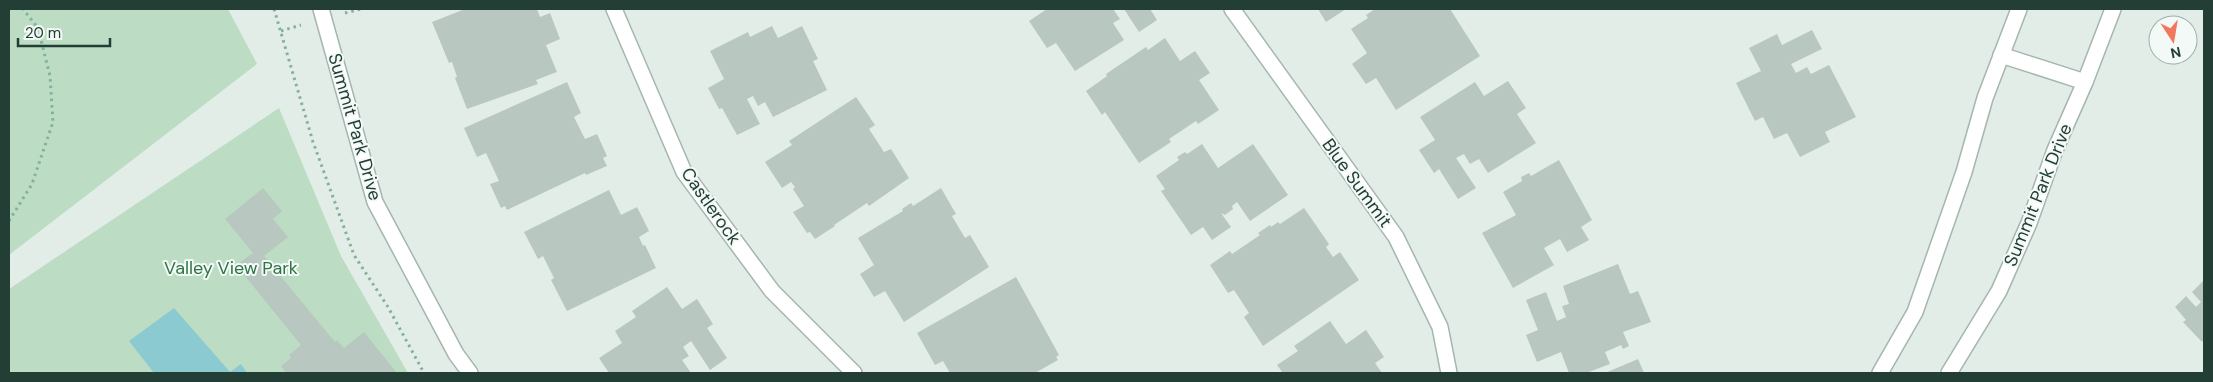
<svg xmlns="http://www.w3.org/2000/svg" width="2213" height="382" viewBox="0 0 2213 382" font-family="'DM Sans',sans-serif">
  <style>
    .green { fill: #bcddc3 }
    .water { fill: #8bcad1 }
    .building { fill: #b8c7c0 }
    .lines { fill: none; stroke-linecap: round; stroke-linejoin: round }
    .minor-casing { stroke: #a5b5af; stroke-width: 18 }
    .tertiary-casing { stroke: #a5b5af; stroke-width: 18 }
    .path { stroke: #83b09f; stroke-width: 3; stroke-dasharray: 2.5 4; stroke-linecap: butt }
    .minor { stroke: #fff; stroke-width: 15 }
    .tertiary { stroke: #fff; stroke-width: 15 }
    .labels { text-anchor: middle; dominant-baseline: central; stroke-width: 4; stroke-linejoin: round; paint-order: stroke }
    .street-label { font-size: 18px; fill: #223e35; stroke: #f3f9f6 }
    .park-label { font-size: 18px; fill: #2d7444; stroke: #f3f9f6 }
  </style>
  <rect width="100%" height="100%" fill="#e3ede8"/>
  <g class="green">
    <polygon points="9,9 228,9 257,64 9,255"/>
    <polygon points="279,108 341,256 408,373 9,373 9,289"/>
  </g>
  <polygon class="water" points="174,308 230,372 241,364 247,373 154,373 129,341"/>
  <g class="building">
    <polygon points="465,9 537,9 540,17 550,13 560,39 546,45 557,72 536,80 538,84 467,109 455,78 457,77 452,62 449,63 432,22"/>
    <polygon points="1047,9 1113,9 1120,19 1113,23 1124,40 1075,71 1056,43 1047,48 1029,21"/>
    <polygon points="1124,9 1150,9 1157,20 1139,32"/>
    <polygon points="1318,9 1346,9 1326,22"/>
    <polygon points="1375,9 1450,9 1480,56 1396,110 1376,78 1366,84 1352,64 1367,53 1351,29 1368,18 1366,15"/>
    <polygon points="772,26 778,38 802,26 818,59 813,61 827,90 773,117 765,102 758,106 753,96 747,99 760,124 737,135 722,108 719,109 708,88 724,79 710,51 748,32 750,37"/>
    <polygon points="1812,30 1822,49 1791,64 1796,73 1807,67 1811,74 1829,65 1856,117 1825,132 1830,142 1800,157 1787,133 1774,139 1763,117 1755,121 1736,83 1761,71 1749,48 1777,34 1782,45"/>
    <polygon points="1165,38 1180,61 1195,51 1210,73 1199,80 1219,110 1198,124 1196,121 1169,139 1171,142 1139,163 1105,112 1102,115 1086,91 1107,76 1106,74 1146,47 1148,50"/>
    <polygon points="1508,81 1526,108 1517,114 1536,143 1488,173 1479,159 1470,164 1464,154 1456,158 1476,188 1458,199 1439,169 1434,173 1419,150 1435,140 1420,117 1475,82 1484,96"/>
    <polygon points="567,82 581,113 574,117 585,139 597,134 607,156 603,158 607,166 586,175 585,173 507,210 505,206 501,208 490,184 499,181 486,153 477,157 464,128"/>
    <polygon points="856,97 875,125 869,129 884,152 891,149 909,178 869,206 867,203 834,225 835,226 815,239 810,232 807,233 793,212 804,206 793,189 795,187 791,182 782,188 765,162 792,145 789,141"/>
    <polygon points="1202,144 1218,168 1253,144 1288,195 1250,221 1237,202 1232,206 1233,209 1225,215 1221,213 1231,227 1212,240 1203,227 1191,235 1161,191 1165,189 1156,176 1179,160 1177,157 1185,152 1187,154"/>
    <polygon points="1559,160 1592,220 1581,227 1589,240 1567,252 1560,239 1544,248 1554,265 1513,288 1482,233 1516,215 1503,192 1522,181 1521,177 1529,173 1531,176"/>
    <polygon points="263,188 282,211 273,219 288,237 264,256 335,342 337,340 344,348 364,332 397,373 286,373 281,366 291,358 289,355 301,345 236,265 253,253 225,219"/>
    <polygon points="941,188 956,214 952,216 965,238 970,235 989,267 904,322 885,291 874,297 860,274 874,265 858,238 903,211 902,209 911,203 913,206"/>
    <polygon points="609,190 621,215 637,207 649,231 639,237 643,246 645,245 656,268 567,311 551,280 554,278 543,256 538,259 524,232"/>
    <polygon points="1304,208 1329,244 1326,247 1333,257 1340,252 1359,280 1263,346 1244,317 1249,313 1234,290 1228,293 1210,265 1230,251 1232,254 1260,235 1258,233 1270,225 1271,227 1278,222 1280,224"/>
    <polygon points="1618,264 1630,294 1638,291 1651,322 1623,332 1629,346 1623,349 1621,345 1605,352 1610,364 1586,373 1569,373 1561,352 1537,362 1526,335 1538,330 1526,300 1546,292 1557,321 1566,317 1562,306 1569,304 1563,286"/>
    <polygon points="1016,277 1059,355 1056,357 1058,360 1035,373 950,373 943,361 935,365 917,333"/>
    <polygon points="2204,280 2204,339 2202,342 2183,322 2186,320 2175,307 2186,296 2196,307 2201,302 2192,292"/>
    <polygon points="667,287 682,309 697,299 713,324 707,328 727,358 710,370 691,341 683,347 689,356 682,360 691,373 609,373 599,358 622,343 615,331 636,317 632,311"/>
    <polygon points="1330,321 1346,344 1366,330 1384,357 1375,363 1382,373 1283,373 1277,365 1298,351 1294,346"/>
    <polygon points="1638,359 1644,373 1605,373"/>
  </g>
  <g class="lines">
    <g class="minor-casing">
      <g id="minor">
        <polyline points="614,9 684,172 772,291 854,373"/>
        <polyline points="1232,9 1396,237 1440,327 1449,373"/>
      </g>
    </g>
    <g class="tertiary-casing">
      <g id="tertiary">
        <polyline points="321,9 375,202 456,354 470,373"/>
        <polyline points="2001,55 2085,82"/>
        <polyline points="1880,373 1915,312 1964,172 1985,98 2019,9"/>
        <polyline points="1949,373 1999,291 2029,223 2055,150 2085,82 2113,9"/>
      </g>
    </g>
    <g class="path">
      <polyline points="274,9 313,142 354,255 388,307 424,373"/>
      <polyline points="345,13 361,9"/>
      <polyline points="281,31 301,25"/>
      <polyline points="9,221 32,184 53,122 50,76 38,28 23,9"/>
    </g>
    <use href="#minor" class="minor"/>
    <use href="#tertiary" class="tertiary"/>
  </g>
  <g class="labels">
    <g class="street-label">
      <text transform="translate(355 127) rotate(74)">Summit Park Drive</text>
      <text transform="translate(1357 183) rotate(54)">Blue Summit</text>
      <text transform="translate(2038 195) rotate(-68)">Summit Park Drive</text>
      <text transform="translate(711 206) rotate(55)">Castlerock</text>
    </g>
    <g class="park-label">
      <text x="231" y="268">Valley View Park</text>
    </g>
  </g>
  <rect width="2213" height="382" fill="none" stroke="#223e35" stroke-width="20"/>
  <g transform="translate(2173 40) rotate(168)"><circle r="24" fill="#f3f9f6" stroke="#9faea9"/>
  <path d="M0-4L9 19L0 12L-9 19Z" fill="#f1785c"/>
  <text y="-8" font-size="14" font-weight="bold" text-anchor="middle" fill="#223e35">N</text>
  </g>
  <path d="M18 38v8h92v-8" fill="none" stroke="#223e35" stroke-width="2.5"/>
  <text x="25" y="38" font-size="15" fill="#223e35" stroke="#f3f9f6" stroke-width="4" paint-order="stroke">20 m</text>
</svg>
